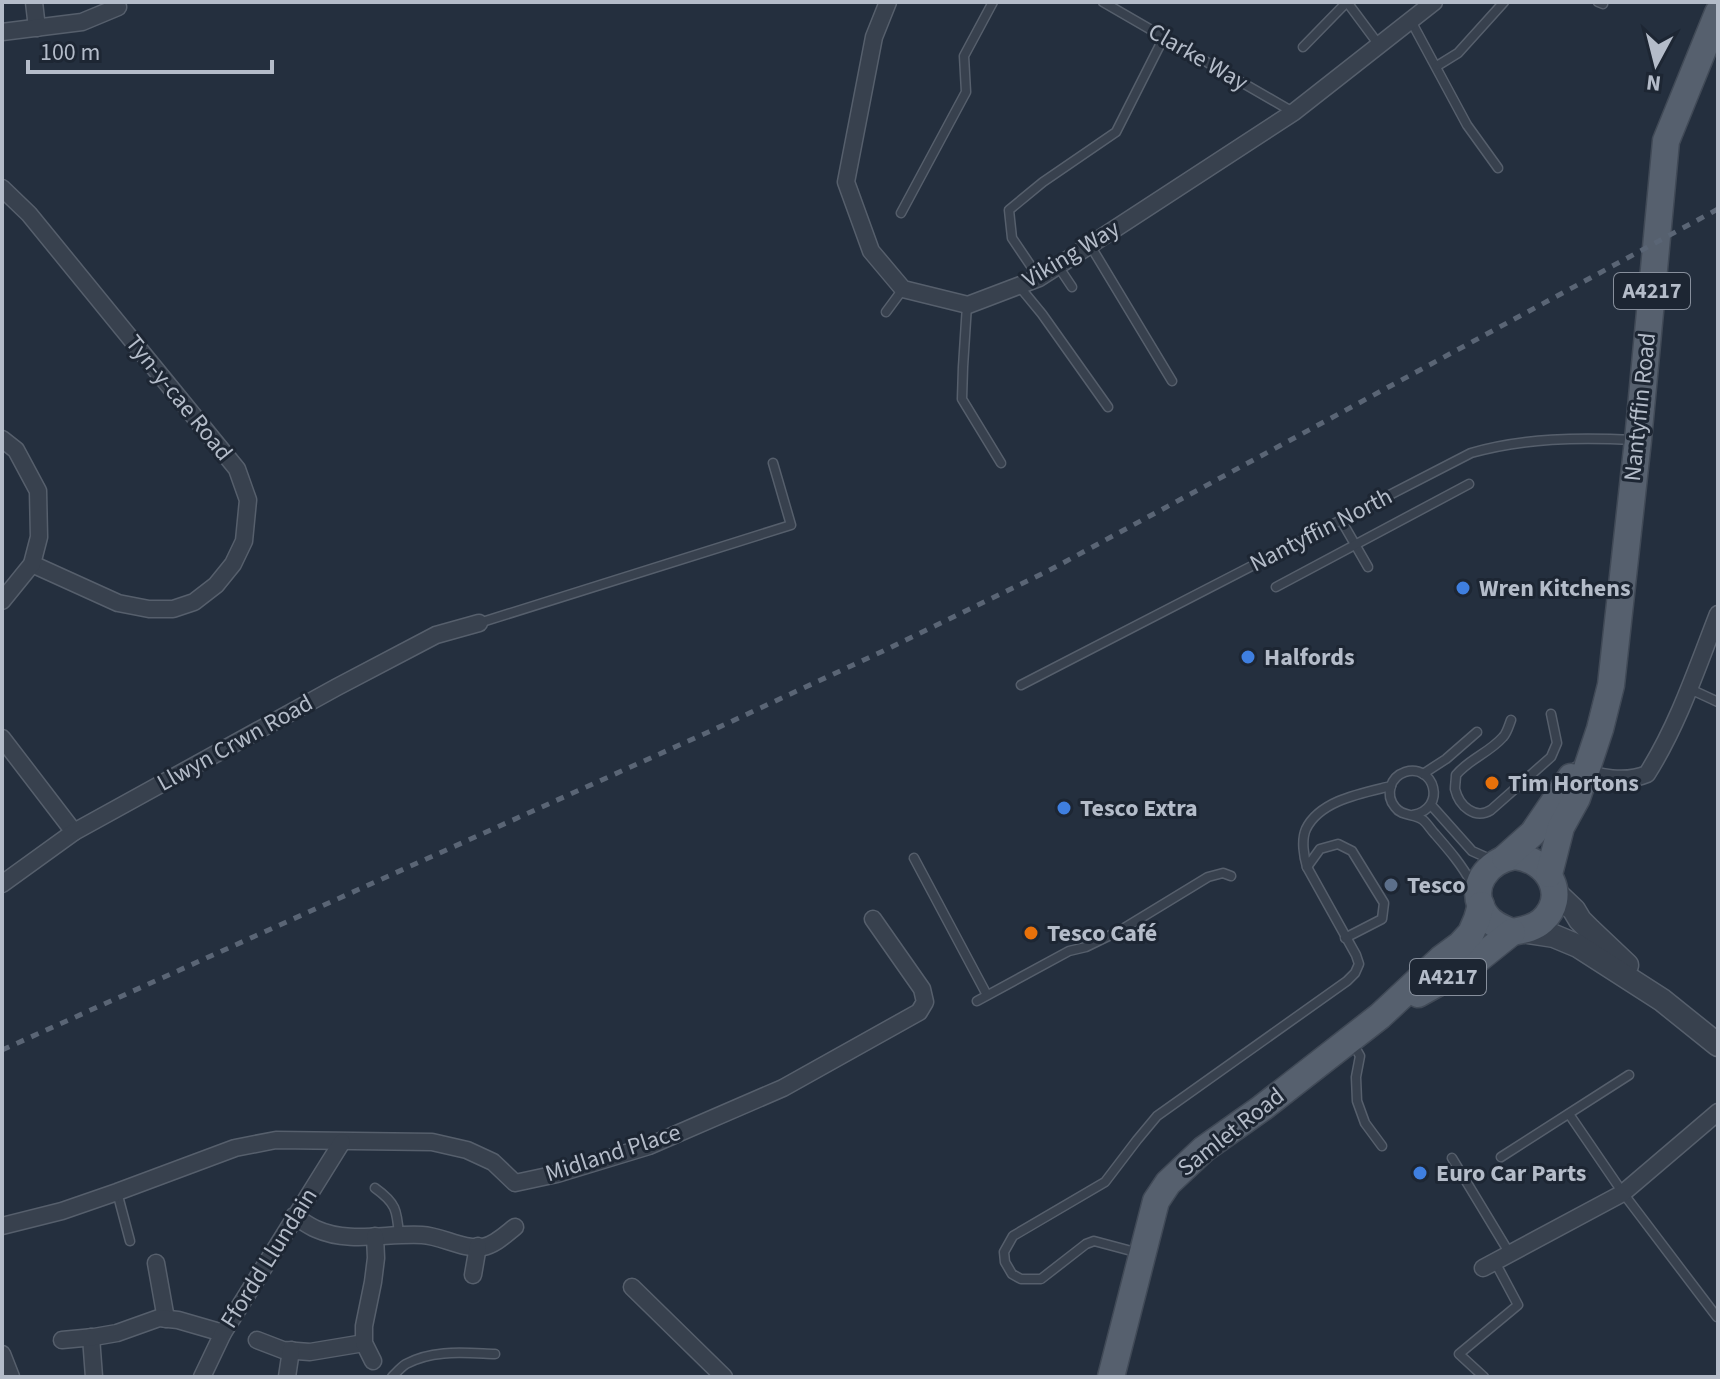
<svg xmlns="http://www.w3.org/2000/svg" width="1720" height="1379" viewBox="0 0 1720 1379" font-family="'Source Sans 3',sans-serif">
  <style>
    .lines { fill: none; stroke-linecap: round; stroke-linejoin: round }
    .service-casing { stroke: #565f6c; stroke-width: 11 }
    .minor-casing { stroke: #565f6c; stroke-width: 19 }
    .tertiary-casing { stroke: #565f6c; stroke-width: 25 }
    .primary-casing { stroke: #414a57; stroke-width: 29 }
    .service { stroke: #38414e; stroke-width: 8 }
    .minor { stroke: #38414e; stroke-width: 16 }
    .tertiary { stroke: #38414e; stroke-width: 22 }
    .primary { stroke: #56606e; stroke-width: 26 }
    .rail { stroke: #5a6575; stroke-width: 5; stroke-dasharray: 8 8; stroke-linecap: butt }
    .shop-dot { fill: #3f7fe0; stroke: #1d2633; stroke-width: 3 }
    .food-dot { fill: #e8710a; stroke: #1d2633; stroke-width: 3 }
    .service-dot { fill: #5c6f8a; stroke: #1d2633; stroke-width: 3 }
    .labels { text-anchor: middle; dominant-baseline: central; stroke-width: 6; stroke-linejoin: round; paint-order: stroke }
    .shield { fill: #1d2633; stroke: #878f9c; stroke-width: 2 }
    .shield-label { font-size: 22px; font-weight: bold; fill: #b4bcc9 }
    .street-label { font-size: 24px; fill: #b4bcc9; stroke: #1d2633 }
    .poi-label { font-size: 24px; font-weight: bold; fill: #b4bcc9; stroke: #1d2633; text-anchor: start }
  </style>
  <rect width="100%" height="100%" fill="#242f3e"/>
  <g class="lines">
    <g class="service-casing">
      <g id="service">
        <polyline points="1103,2 1293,112"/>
        <polyline points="1598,2 1603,4"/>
        <polyline points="1411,21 1467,125 1498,168"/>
        <polyline points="1303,47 1347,2 1379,45"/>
        <polyline points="1437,66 1458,53 1504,2"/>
        <polyline points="901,213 966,92 964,56 993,2"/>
        <polyline points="1090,245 1172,381"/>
        <polyline points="1058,266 1072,287"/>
        <polyline points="1039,278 1012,238 1009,210 1043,182 1116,132 1164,37"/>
        <polyline points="1019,286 1042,314 1108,407"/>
        <polyline points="967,305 963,367 962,399 1001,463"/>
        <polyline points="886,312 903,289"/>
        <polyline points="1341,520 1368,567"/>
        <polyline points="1276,587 1469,484"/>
        <polyline points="479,623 791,525 773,463"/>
        <path d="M 1021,685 L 1471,453 C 1524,438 1579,437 1634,440"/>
        <polyline points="1690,689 1718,702"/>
        <path d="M 1511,720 C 1509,725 1507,733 1503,737 C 1489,753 1469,759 1456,775 C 1456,779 1455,785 1455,789 C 1459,806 1475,820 1491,810 L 1551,757 L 1557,743 L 1551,714"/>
        <polyline points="1423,774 1446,759 1477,732"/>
        <polyline points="1431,805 1472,851 1492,860"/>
        <path d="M 1413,815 C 1448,808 1434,763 1405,772 C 1390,777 1385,795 1395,807 C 1402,817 1414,813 1423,820 C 1427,823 1431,830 1435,834 C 1449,850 1462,865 1472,884"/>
        <polyline points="914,858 987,995"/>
        <polyline points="1307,867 1320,849 1338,844 1352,851 1384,903 1382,919 1345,938"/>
        <polyline points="977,1001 1069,951 1086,947 1121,930 1208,877 1223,873 1231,876"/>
        <polyline points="1352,1042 1360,1056 1356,1077 1357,1101 1365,1123 1382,1146"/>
        <polyline points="1569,1114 1623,1193 1717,1317"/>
        <polyline points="1501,1157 1629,1075"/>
        <polyline points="1452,1158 1510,1254"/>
        <path d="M 375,1188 C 396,1203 397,1210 399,1235"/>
        <polyline points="117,1192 130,1241"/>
        <path d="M 1139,1253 L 1094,1241 L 1086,1244 L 1041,1279 L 1021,1279 L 1012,1274 L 1005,1262 L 1004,1252 L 1013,1236 L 1105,1182 L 1137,1140 L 1157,1116 L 1347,981 L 1355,973 L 1359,964 L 1356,955 L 1307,867 C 1304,857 1301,840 1306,829 C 1320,800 1363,793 1391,786"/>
        <path d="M 392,1377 C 396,1373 401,1367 406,1364 C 433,1349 466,1353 495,1354"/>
        <polyline points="1484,1377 1459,1354 1518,1305 1495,1262"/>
      </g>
    </g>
    <g class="minor-casing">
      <g id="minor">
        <polyline points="34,2 37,28"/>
        <polyline points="888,2 874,37 846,182 871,251 903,289 968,305 1039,278 1064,262 1294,112 1434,2"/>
        <polyline points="2,32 82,22 118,7"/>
        <polyline points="2,188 29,214 237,469 248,500 244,541 233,564 216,585 194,602 173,609 149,609 118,603 32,564"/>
        <polyline points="2,439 16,450 38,491 39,537 32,564 2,601"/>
        <polyline points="2,738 74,832"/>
        <path d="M 1578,770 C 1598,778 1626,783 1647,774 C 1678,725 1697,668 1718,614"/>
        <polyline points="2,884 74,832 337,687 436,635 479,623"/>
        <path d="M 294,1216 C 301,1220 309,1226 316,1229 C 349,1244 387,1233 422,1235 C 442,1236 463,1250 483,1247 C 495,1245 506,1234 515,1227"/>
        <polyline points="2,1226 62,1211 117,1192 235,1148 276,1140 432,1142 467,1150 493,1162 515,1183 557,1174 649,1146 783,1088 919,1012 925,1002 922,989 873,919"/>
        <polyline points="156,1263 166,1319"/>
        <polyline points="1483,1268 1623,1193 1718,1112"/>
        <polyline points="473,1275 478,1246"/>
        <polyline points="632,1287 724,1377"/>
        <polyline points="91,1337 94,1377"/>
        <polyline points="62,1340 94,1337 117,1333 159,1318 178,1320 223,1333"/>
        <polyline points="257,1340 283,1350 310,1352 364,1343"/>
        <polyline points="2,1354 11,1377"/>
        <polyline points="373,1361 364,1343 364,1326 373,1282 376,1258 375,1236"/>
        <polyline points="202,1377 223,1333 342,1142"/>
        <polyline points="287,1377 291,1350"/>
      </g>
    </g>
    <g class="tertiary-casing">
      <g id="tertiary">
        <polyline points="1554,891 1574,910 1580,920 1590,930 1627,965"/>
        <polyline points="1521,931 1554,936 1578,946 1662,1000 1718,1045"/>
      </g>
    </g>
    <g class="primary-casing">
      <g id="primary">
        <path d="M 1515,856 C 1549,860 1569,896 1542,921 C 1533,929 1522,930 1512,932 C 1502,928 1491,924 1485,914 C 1467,887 1487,861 1515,856 Z"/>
        <polyline points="1505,858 1533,833 1571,777"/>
        <polyline points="1549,874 1561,827 1577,798 1600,729 1611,685 1638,440 1666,141 1718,13"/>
        <polyline points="1418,994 1472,964 1512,932"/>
        <polyline points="1111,1377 1156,1201 1168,1183 1204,1149 1262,1108 1380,1016 1441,959 1460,945 1471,933 1477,919 1481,905"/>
      </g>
    </g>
    <use href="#service" class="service"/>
    <use href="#minor" class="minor"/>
    <use href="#tertiary" class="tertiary"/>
    <use href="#primary" class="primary"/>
    <polyline class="rail" points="2,1050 715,729 881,652 1048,571 1718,209"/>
  </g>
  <g class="shop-dot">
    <circle cx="1463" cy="588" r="8"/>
    <circle cx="1248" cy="657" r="8"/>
    <circle cx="1064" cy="808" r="8"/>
    <circle cx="1420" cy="1173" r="8"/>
  </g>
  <g class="food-dot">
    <circle cx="1492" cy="783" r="8"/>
    <circle cx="1031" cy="933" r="8"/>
  </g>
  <circle class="service-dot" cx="1391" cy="885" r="8"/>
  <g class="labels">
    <g class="shield">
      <rect x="1614" y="273" width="76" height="36" rx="6"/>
      <rect x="1410" y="959" width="76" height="36" rx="6"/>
    </g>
    <g class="shield-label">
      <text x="1652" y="291">A4217</text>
      <text x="1448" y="977">A4217</text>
    </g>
    <g class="street-label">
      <text transform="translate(1198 57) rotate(30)">Clarke Way</text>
      <text transform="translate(1071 254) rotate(-31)">Viking Way</text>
      <text transform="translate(179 398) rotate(51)">Tyn-y-cae Road</text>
      <text transform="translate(1640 407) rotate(-84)">Nantyffin Road</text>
      <text transform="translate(1321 530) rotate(-27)">Nantyffin North</text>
      <text transform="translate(235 743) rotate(-29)">Llwyn Crwn Road</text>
      <text transform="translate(1231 1132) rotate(-38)">Samlet Road</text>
      <text transform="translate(613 1153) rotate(-18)">Midland Place</text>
      <text transform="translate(269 1258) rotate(-58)">Ffordd Llundain</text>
    </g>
    <g class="poi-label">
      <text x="1479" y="588">Wren Kitchens</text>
      <text x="1264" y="657">Halfords</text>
      <text x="1508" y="783">Tim Hortons</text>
      <text x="1080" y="808">Tesco Extra</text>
      <text x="1407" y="885">Tesco</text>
      <text x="1047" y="933">Tesco Café</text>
      <text x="1436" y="1173">Euro Car Parts</text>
    </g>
  </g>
  <rect width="1720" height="1379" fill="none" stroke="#b4bcc9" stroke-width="8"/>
  <g transform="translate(1656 64) rotate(187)" stroke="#1d2633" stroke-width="6" paint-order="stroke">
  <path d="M0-6L14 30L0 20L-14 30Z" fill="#b4bcc9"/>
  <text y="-12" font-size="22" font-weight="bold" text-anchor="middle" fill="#b4bcc9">N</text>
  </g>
  <path d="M28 60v12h244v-12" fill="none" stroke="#b4bcc9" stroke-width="4"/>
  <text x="40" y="60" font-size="24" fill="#b4bcc9" stroke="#1d2633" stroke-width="6" paint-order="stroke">100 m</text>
</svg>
